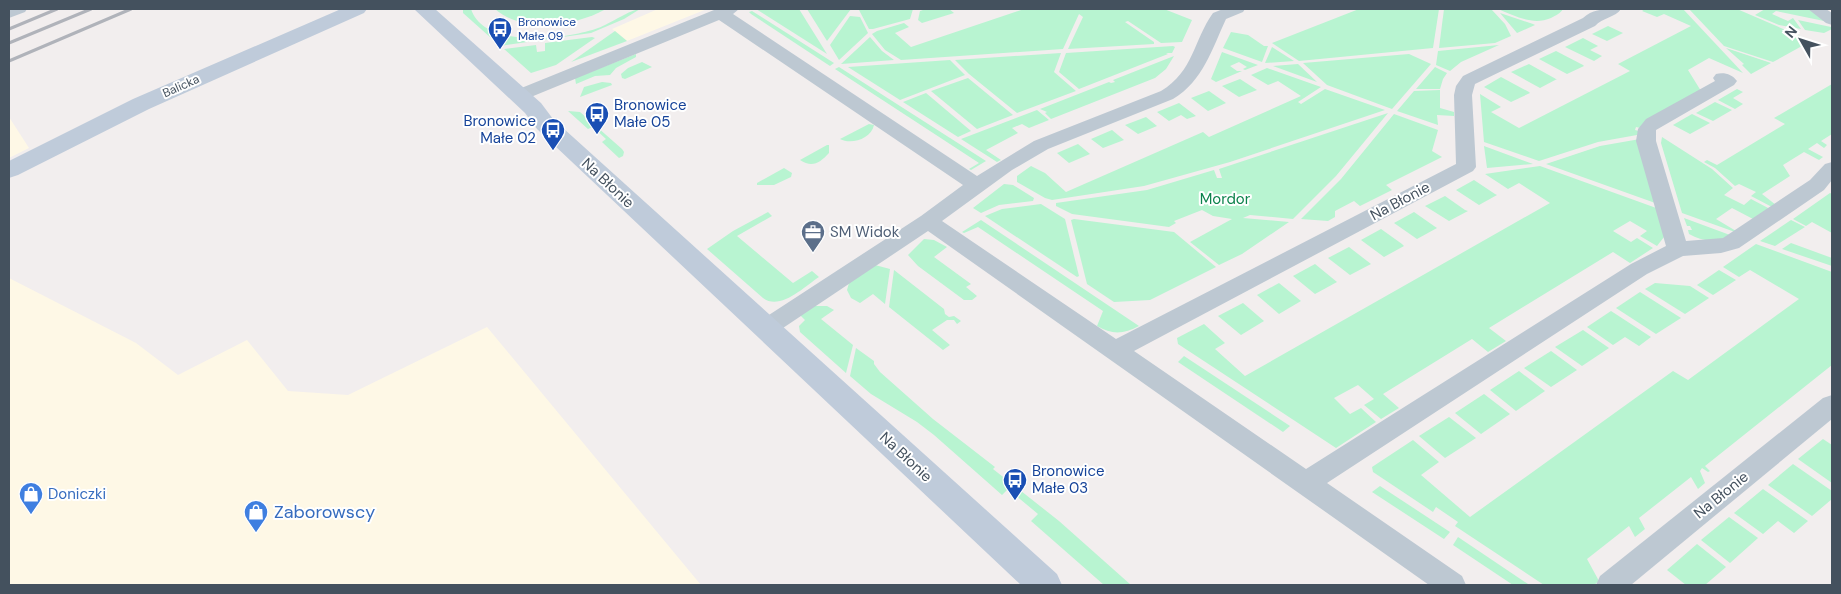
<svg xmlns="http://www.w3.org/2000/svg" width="1841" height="594" viewBox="0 0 1841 594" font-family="'DM Sans',sans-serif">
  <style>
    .commercial { fill: #fef8e6 }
    .green { fill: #b8f4d1 }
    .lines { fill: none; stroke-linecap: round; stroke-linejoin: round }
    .street { fill: #bdc8d2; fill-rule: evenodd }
    .secondary { fill: #bfcbda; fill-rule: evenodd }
    .rail { stroke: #b0b3ba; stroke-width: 3 }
    .labels { text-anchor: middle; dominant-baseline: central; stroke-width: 4; stroke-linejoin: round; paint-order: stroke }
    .far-transit-label { font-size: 12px; fill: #164399; stroke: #fff; text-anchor: start }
    .far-street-label { font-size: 12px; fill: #44515e; stroke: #fff }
    .transit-label { font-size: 15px; fill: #164399; stroke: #fff; text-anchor: start }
    .street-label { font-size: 15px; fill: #44515e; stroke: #fff }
    .park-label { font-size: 15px; fill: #0c834c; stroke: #fff }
    .service-label { font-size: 15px; fill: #4e5e75; stroke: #fff; text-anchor: start }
    .shop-label { font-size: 15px; fill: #366cbe; stroke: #fff; text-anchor: start }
    .near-shop-label { font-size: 18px; fill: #366cbe; stroke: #fff; text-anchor: start }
  </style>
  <rect width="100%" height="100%" fill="#f2eeee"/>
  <g class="commercial">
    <polygon points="658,9 707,9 627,41 612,29"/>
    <polygon points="9,117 29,148 9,158"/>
    <polygon points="9,278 136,343 178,375 247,340 288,391 348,395 487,327 701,585 9,585"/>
  </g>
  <g class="green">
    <path d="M 463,9 L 471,9 C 484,50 568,39 598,28 C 610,24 631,9 640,9 L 624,19 L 591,33 L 500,46 L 463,13 Z"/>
    <path d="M 495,9 L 606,9 C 576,26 523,34 495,9 Z"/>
    <polygon points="756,9 799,9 827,54"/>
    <polygon points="807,9 851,9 827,41"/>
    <polygon points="862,9 868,10 913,9 910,19 873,29 869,29 859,10"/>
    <polygon points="926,9 949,9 954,13 922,23 918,20 920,11"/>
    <polygon points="1024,9 1164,9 1192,20 1182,42 1161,43 1128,21 1125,22 1154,42 1154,44 1068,49 1083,17 1079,14 1063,49 901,60 885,50 872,34 877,31 904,23 909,27 895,33 911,47"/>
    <polygon points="1359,9 1439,9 1433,48 1299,61 1272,43"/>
    <polygon points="1444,9 1491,9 1505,24 1511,36 1495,43 1439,48"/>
    <path d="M 1498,9 L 1563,9 C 1560,14 1556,15 1551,18 C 1533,26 1515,16 1498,9 Z"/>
    <polygon points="1645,9 1683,9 1743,73 1709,58 1688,70 1701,91 1646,120 1640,128 1636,127 1635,130 1639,131 1637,135 1598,142 1539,161 1484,142 1480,94 1501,107 1491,112 1519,128 1630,71 1618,64 1691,26 1664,14 1657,17 1642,11"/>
    <polygon points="1689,9 1737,9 1811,41 1773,62 1724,46"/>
    <polygon points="1765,9 1810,9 1829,22 1776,11 1772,14 1788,21 1793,18 1801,29 1779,25 1755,15"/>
    <polygon points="752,11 834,63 830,66 751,14 749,12"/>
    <polygon points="1500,13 1533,24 1535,25 1517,33"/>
    <polygon points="850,16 860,17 868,33 839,60 830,45"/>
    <polygon points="1798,20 1831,27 1832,29 1824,33 1805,30"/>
    <polygon points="1608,26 1623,33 1607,41 1592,34"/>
    <polygon points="615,31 627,41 571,62"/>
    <polygon points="1231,32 1248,35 1264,46 1268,46 1262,62 1223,48"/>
    <polygon points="592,37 595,38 556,65 531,73 504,49 536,45 537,52 545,51 545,43"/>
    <polygon points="870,37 882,51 894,60 841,64"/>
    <polygon points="1583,38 1598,46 1590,50 1602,56 1594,61 1565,47"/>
    <polygon points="1499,45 1461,62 1450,71 1436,65 1438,51"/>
    <polygon points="1173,46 1175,47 1172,53 1166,53 1168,54 1079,89 1059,72 1066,53"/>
    <polygon points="1272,47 1294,61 1265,63"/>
    <polygon points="1726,48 1771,63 1751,74 1742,65 1744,64"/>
    <polygon points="1556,51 1583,65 1584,66 1567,74 1539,59"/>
    <polygon points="1222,52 1258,65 1245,70 1243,69 1247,67 1239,62 1230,66 1237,71 1242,71 1216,82 1211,79"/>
    <polygon points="1061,53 1054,72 1076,91 1017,113 969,74 955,60"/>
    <polygon points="636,54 636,57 616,68 610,75 595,76 576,84 575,78"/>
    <polygon points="1409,54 1431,64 1392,109 1327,85 1303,63"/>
    <polygon points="1174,56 1166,69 1155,78 1051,119 1045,113 1047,112 1040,109 1109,82 1111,83 1115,82 1113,80"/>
    <polygon points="950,60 965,75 900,100 848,67"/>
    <polygon points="642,62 652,67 625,79 622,78 621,74 628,68"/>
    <polygon points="1298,64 1317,82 1273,66"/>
    <polygon points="1529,64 1556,79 1557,79 1540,88 1511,72"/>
    <polygon points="839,67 986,161 971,170 969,169 979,163 835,69"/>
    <polygon points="1435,67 1447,73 1443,79 1440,89 1416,89"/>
    <polygon points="1267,68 1321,87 1298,102 1301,104 1325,89 1385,110 1230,162 1144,186 1052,200 1045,198 1017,182 1017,176 1031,166 1045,173 1066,192 1203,132 1209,137 1301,96 1278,81 1268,85 1251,75"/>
    <polygon points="1501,77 1529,92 1530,93 1511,102 1484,87"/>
    <polygon points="968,78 1013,115 977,129 931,91"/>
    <polygon points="1240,79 1257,90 1239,97 1222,86"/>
    <polygon points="602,82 611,83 612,85 580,97 584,87"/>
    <polygon points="1832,84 1832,134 1821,141 1827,145 1824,148 1817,143 1808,149 1823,157 1819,160 1804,152 1783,165 1790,176 1762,194 1776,205 1772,207 1751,196 1756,192 1739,184 1735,186 1715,168 1704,162 1707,160 1717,165 1785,124 1774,118"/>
    <polygon points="1737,89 1743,92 1733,98 1743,104 1735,109 1718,100"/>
    <polygon points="1440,90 1440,108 1454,112 1454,116 1437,115 1438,125 1397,111 1414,91"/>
    <polygon points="1209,91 1226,103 1208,111 1191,98"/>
    <polygon points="926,93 971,131 958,137 903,102"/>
    <polygon points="1715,102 1732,110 1713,121 1696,113"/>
    <polygon points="1179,103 1196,116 1187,119 1181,115 1169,121 1157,112"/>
    <polygon points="1037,110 1049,120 1029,128 1022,124 1012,128 1018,133 986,150 1001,160 997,162 961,139"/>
    <polygon points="568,111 580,112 622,149 624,152 623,156 619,158 602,142 606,139 593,127 588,129"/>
    <polygon points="1388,113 1336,176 1293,219 1250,215 1243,218 1289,222 1242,254 1219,265 1190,242 1232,219 1213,216 1202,210 1174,221 1176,223 1169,227 1072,214 1056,206 1056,203 1147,190 1214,170 1217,178 1222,178 1219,169"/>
    <polygon points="1394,114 1438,130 1432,151 1442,157 1386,185 1392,190 1360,206 1354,201 1335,211 1335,217 1328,221 1301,219 1341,179"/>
    <polygon points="1692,114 1710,123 1690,134 1673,125"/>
    <polygon points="1146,117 1157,126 1138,134 1125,125"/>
    <path d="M 869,124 L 874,125 C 871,139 851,145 840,139 Z"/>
    <polygon points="1112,130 1124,140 1103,148 1091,139"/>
    <polygon points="1662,137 1712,169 1733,188 1724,195 1744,205 1751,199 1770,209 1753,219 1732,208 1716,219 1736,231 1735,232 1682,213 1661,143"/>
    <polygon points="1640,139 1658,204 1546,164 1600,146"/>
    <polygon points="1078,144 1090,154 1069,163 1057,153"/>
    <path d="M 827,145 L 829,145 L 829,153 C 820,163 812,168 800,160 Z"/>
    <polygon points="1484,146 1533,164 1487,168"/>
    <polygon points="1540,166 1659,209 1664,237 1657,246 1640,236 1647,231 1630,221 1613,231 1631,242 1637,238 1653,248 1630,263 1613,252 1489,328 1506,341 1488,352 1472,339 1383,394 1399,408 1381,419 1364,405 1374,399 1358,385 1334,398 1350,414 1361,408 1376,422 1336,448 1178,344 1177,338 1204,324 1225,343 1215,349 1245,376 1550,203 1519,183 1508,189 1485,174"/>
    <polygon points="784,168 792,173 791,177 774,185 757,185 757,183"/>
    <polygon points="1474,180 1495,194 1497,195 1479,205 1456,190"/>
    <polygon points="1004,184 1013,185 1034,198 1033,201 999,205 981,213 973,208"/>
    <polygon points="1830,193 1832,194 1832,233 1812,222 1806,226 1793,219"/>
    <polygon points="1445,196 1465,210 1468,211 1449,221 1425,206"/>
    <polygon points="1041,204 1065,219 1079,276 1077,277 985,216 1002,209"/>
    <path d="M 768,212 L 772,216 L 737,236 L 793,283 L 812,271 L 819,277 C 804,287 780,311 763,298 L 707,249 L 733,231 Z"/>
    <polygon points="1414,212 1434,226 1437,228 1417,239 1394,223"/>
    <path d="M 1684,218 L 1730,235 C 1716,243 1703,242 1689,234 L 1688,230 L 1692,230 L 1690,226 L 1687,226 Z"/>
    <polygon points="1074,219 1174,232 1216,267 1150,300 1114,302 1087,284 1071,220"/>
    <path d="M 981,220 L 1139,326 C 1124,334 1112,335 1097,326 L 1103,311 L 978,227 L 964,233 L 962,232 Z"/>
    <polygon points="1791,220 1805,227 1775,246 1760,241"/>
    <polygon points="1381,229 1402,244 1404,246 1384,257 1361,240"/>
    <polygon points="924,239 934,240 947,247 934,257 971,284 966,287 977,296 972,300 964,300 918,266 908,255"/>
    <polygon points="1791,243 1832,258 1832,266 1782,249"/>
    <polygon points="1756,244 1832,272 1832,365 1705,466 1710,471 1708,472 1702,468 1700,471 1705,483 1698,489 1691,477 1639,518 1645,529 1635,537 1629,526 1587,559 1599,581 1594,585 1544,585 1455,526 1458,522 1436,507 1433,512 1373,472 1372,467 1413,440 1439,462 1421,475 1470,517 1673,371 1688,380 1799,299 1750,270 1739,277 1723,267"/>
    <polygon points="1349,247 1371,264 1350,275 1328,258"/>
    <polygon points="1315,264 1337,282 1315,294 1293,276"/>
    <polygon points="875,265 890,269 885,304 873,294 860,303 851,298 847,290 849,283"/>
    <polygon points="894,270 944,309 945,314 949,317 954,316 961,321 957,324 954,320 947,320 932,330 950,345 943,350 889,307"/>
    <polygon points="1719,270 1736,280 1713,295 1697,285"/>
    <polygon points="1279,283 1301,301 1279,314 1257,295"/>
    <polygon points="1655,283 1690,286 1709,298 1685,314 1645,289"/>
    <polygon points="1640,292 1681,318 1656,334 1616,308"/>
    <polygon points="1243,303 1264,321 1241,335 1218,316"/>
    <polygon points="814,306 827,306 834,310 821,319 853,345 846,373 800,332 799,326 805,320 800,315"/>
    <polygon points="1611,311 1651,337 1639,346 1625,337 1613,345 1587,327"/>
    <polygon points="1583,330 1609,348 1582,366 1555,347"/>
    <polygon points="856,348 874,361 874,364 880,372 933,419 995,467 993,469 1059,521 1131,585 1104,585 1031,521 1038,514 1008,489 1002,495 934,435 917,422 871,394 850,376"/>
    <polygon points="1551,351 1577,370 1551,387 1524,368"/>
    <polygon points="1184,356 1290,426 1283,432 1178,362"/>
    <polygon points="1519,371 1545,391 1516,411 1490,390"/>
    <polygon points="1484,394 1510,414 1481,434 1455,413"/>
    <polygon points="1449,417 1476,438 1445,458 1419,436"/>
    <polygon points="1823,439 1832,445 1832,483 1798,459"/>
    <polygon points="1793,464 1832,491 1832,499 1812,516 1768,485"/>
    <polygon points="1380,486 1450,532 1444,539 1372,492"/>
    <polygon points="1763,489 1808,521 1794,533 1778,521 1763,534 1734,513"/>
    <polygon points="1729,517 1758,538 1730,563 1701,540"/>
    <polygon points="1458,537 1528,584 1528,585 1513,585 1453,545"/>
    <polygon points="1697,544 1726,567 1705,585 1686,585 1667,570"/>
  </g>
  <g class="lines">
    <g class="street">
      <polygon points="9,9 27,9 25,12 9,18"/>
      <path d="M 739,9 L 733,14 L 977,176 L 1034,141 L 1161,91 C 1194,71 1193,41 1213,13 L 1223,9 L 1245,9 L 1243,12 L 1226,19 C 1212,49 1203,81 1173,99 L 1048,149 L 1012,170 L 942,221 L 1116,339 L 1456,164 L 1454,95 L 1456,86 L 1463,76 L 1583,18 C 1594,8 1606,9 1621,9 C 1616,17 1602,18 1595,26 L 1475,84 L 1472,95 L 1476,167 L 1473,171 L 1134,351 L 1306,469 L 1631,264 L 1666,246 L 1636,141 L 1638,129 L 1646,119 L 1715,81 L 1713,78 L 1716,74 C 1724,72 1732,74 1737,81 L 1734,85 L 1656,130 L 1656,141 L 1686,241 L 1723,238 L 1810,180 L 1825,164 L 1832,162 L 1832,180 L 1824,190 L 1739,248 L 1721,253 L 1683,256 L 1647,274 L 1327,483 L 1462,576 L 1466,585 L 1429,585 L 928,231 L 774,334 L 766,337 L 758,334 L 754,328 L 758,322 L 921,216 L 963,185 L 719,20 L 526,99 L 520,100 L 514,99 L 511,95 L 514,91 L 714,10 Z"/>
      <polygon points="1808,9 1826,9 1832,13 1832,25 1826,23"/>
      <polygon points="1832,395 1832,419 1631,585 1596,585 1600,576 1823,398"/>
    </g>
    <g class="secondary">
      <polygon points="341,9 367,9 364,13 149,109 18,175 9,178 9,161 133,99"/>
      <polygon points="414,9 435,9 541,103 553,119 1057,574 1062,585 1021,585 537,129 525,113"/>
    </g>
    <g class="rail">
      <polyline points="9,29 57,9"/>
      <polyline points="9,43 91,9"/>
      <polyline points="9,61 131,9"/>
    </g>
  </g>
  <defs>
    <g id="bus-pin" transform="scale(1.25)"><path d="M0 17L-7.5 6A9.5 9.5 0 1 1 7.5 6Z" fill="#1a4fb4" stroke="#fff"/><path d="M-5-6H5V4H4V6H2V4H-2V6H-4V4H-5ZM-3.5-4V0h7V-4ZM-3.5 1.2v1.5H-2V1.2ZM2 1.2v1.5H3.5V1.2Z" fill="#fff"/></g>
    <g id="office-pin" transform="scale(1.25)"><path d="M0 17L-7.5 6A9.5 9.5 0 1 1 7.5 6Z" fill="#5c6f8a" stroke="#fff"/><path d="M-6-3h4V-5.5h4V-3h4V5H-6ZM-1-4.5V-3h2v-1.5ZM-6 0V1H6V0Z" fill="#fff"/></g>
    <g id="shop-pin" transform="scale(1.25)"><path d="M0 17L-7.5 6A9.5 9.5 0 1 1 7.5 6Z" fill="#3f7fe0" stroke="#fff"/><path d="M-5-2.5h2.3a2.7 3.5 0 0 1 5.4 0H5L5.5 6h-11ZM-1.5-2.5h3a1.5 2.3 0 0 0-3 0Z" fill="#fff"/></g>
  </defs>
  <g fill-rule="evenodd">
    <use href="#bus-pin" x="500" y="29"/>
    <use href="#bus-pin" x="597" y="114"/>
    <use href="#bus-pin" x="553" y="130"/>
    <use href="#office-pin" x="813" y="232"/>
    <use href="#bus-pin" x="1015" y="480"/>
    <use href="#shop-pin" x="31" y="494"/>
    <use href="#shop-pin" x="256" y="512"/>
  </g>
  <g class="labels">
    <g class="far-transit-label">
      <text x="518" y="22">Bronowice<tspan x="518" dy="14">Małe 09</tspan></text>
    </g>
    <g class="far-street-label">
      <text transform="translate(181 86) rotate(-24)">Balicka</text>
    </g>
    <g class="transit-label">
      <text x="614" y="105">Bronowice<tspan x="614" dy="17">Małe 05</tspan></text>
      <text x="536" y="121" text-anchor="end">Bronowice<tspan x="536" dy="17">Małe 02</tspan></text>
      <text x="1032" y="471">Bronowice<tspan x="1032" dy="17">Małe 03</tspan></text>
    </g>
    <g class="street-label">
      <text transform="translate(608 183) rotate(43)">Na Błonie</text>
      <text transform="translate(1400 201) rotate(-28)">Na Błonie</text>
      <text transform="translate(906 457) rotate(43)">Na Błonie</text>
      <text transform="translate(1721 495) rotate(-39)">Na Błonie</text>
    </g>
    <g class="park-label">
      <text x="1225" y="199">Mordor</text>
    </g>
    <g class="service-label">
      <text x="830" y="232">SM Widok</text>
    </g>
    <g class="shop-label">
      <text x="48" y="494">Doniczki</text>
    </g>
    <g class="near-shop-label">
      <text x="274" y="512">Zaborowscy</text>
    </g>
  </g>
  <rect width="1841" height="594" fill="none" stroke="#44515e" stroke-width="20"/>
  <g transform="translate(1801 40) rotate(309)" stroke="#ffffff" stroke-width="4" paint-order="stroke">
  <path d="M0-4L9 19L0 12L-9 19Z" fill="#44515e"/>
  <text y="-8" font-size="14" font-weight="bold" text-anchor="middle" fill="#44515e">N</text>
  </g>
</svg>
